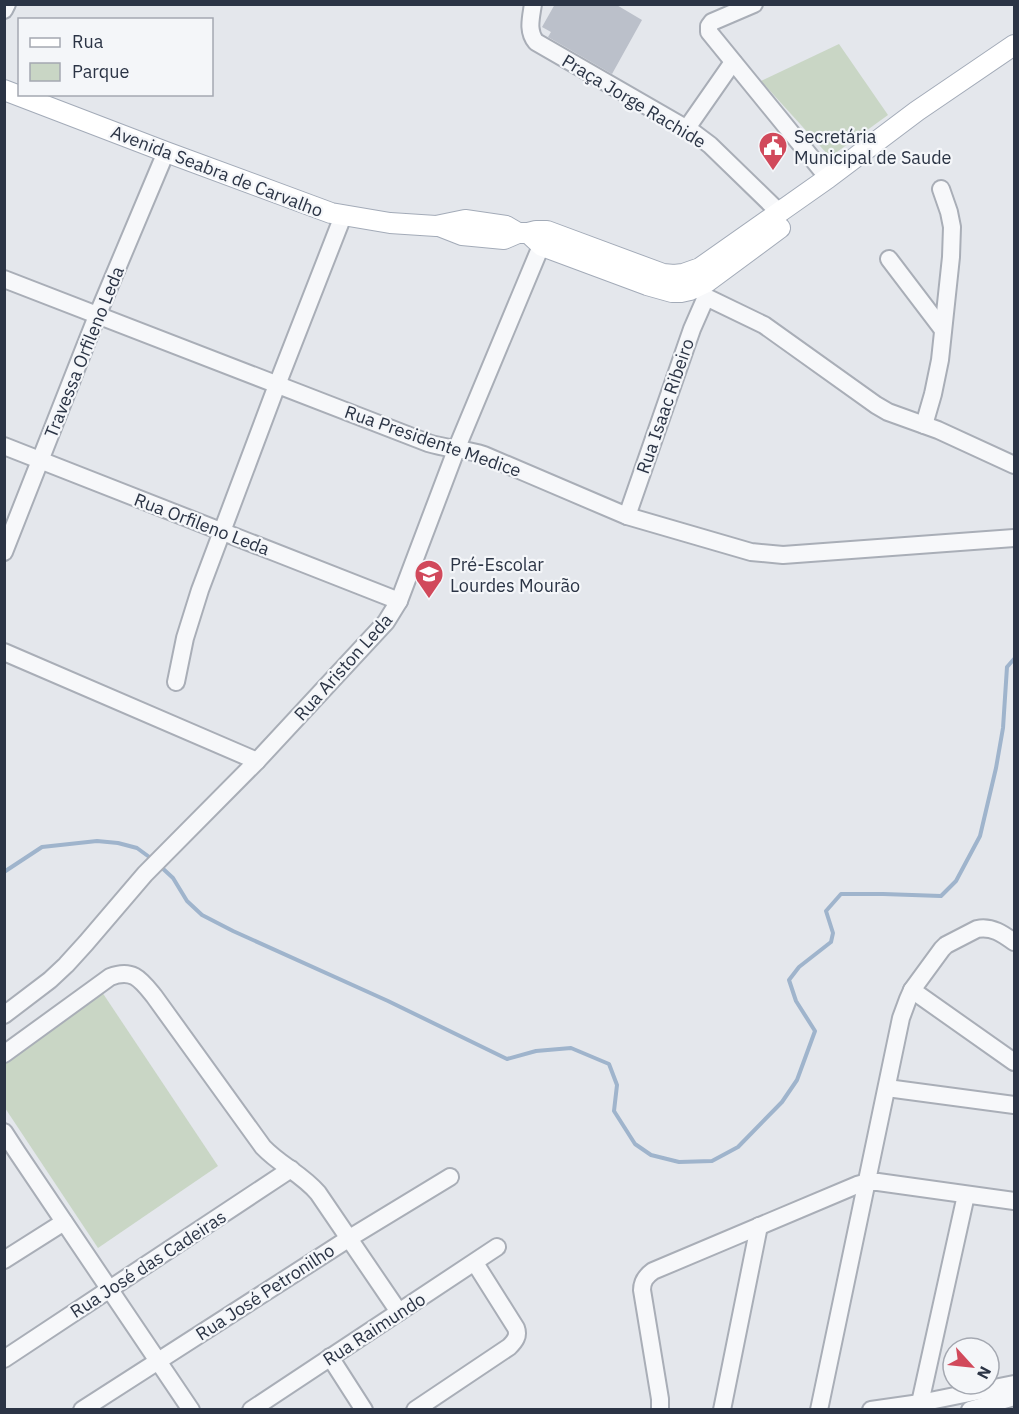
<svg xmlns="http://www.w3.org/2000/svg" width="1019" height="1414" viewBox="0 0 1019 1414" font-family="'IBM Plex Sans',sans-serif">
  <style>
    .green { fill: #c9d6c5 }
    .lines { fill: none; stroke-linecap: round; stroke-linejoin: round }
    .stream { stroke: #9fb4cc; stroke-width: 4 }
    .building { fill: #bbc0ca }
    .minor-casing { stroke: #a9aeb7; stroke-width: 20 }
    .major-casing { stroke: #a3abb8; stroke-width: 22 }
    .minor { stroke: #f7f8fa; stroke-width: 16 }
    .major { stroke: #fff; stroke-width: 20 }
    .labels { text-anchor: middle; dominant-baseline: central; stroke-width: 4.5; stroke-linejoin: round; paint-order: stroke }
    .street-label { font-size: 18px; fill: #2b3445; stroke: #f4f6f9 }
    .poi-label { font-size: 18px; fill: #2b3445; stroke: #f4f6f9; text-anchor: start }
  </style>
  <rect width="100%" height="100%" fill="#e4e7ec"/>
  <g class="green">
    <polygon points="839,44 888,115 830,157 761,81"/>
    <polygon points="100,989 218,1166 98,1248 5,1108 4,1053"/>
  </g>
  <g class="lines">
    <g class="stream">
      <polyline points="160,866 173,878 187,901 202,915 233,931 388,1001 507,1059 536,1051 571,1048 609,1064 617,1085 614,1111 635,1144 651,1155 679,1162 712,1161 738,1147 782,1102 797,1080 815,1031 796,1001 789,980 799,967 831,942 833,933 826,911 841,894 883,894 941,896 956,881 980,836 996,768 1003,728 1007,667 1014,659"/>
      <polyline points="4,872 42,847 97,841 118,843 137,848 152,859"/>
    </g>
  </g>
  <polygon class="building" points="555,4 615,4 642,20 612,74 548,37 551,32 542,27"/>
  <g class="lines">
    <g class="minor-casing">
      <g id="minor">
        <path d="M 533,4 C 531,18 527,31 536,42 L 694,133 L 710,145 L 780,213"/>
        <polyline points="754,4 712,22 709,26 709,32 828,178"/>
        <polyline points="4,10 7,4"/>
        <polyline points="687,128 733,62"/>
        <polyline points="889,259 943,330"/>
        <polyline points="694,275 698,287 706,297 764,325 876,405 888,412 938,430 1014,465"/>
        <path d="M 4,279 L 428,443 C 447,449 466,449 484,455 L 627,516 L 751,552 L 783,555 L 1014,538"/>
        <polyline points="924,425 933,394 940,360 951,257 952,227 949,212 941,189"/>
        <polyline points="4,446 399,601"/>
        <polyline points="627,516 692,329 706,297"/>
        <polyline points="4,552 97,316 166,152"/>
        <polyline points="4,652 257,761"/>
        <polyline points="176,682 185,638 200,590 277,385 343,216"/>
        <polyline points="912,990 1014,1062"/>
        <polyline points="4,1015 50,980 66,965 86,943 145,874 257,761 386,622 399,601 458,445 546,234"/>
        <path d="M 4,1054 L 110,977 C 133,968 141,980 154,996 L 263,1147 C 280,1165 302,1174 318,1193 L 399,1312"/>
        <polyline points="887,1088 1014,1105"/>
        <polyline points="4,1132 17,1152 191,1410"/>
        <polyline points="4,1260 64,1222"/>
        <polyline points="330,1357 364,1410"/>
        <polyline points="4,1359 291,1169"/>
        <polyline points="920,1403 966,1195"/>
        <polyline points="82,1410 348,1239 450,1177"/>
        <polyline points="251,1410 497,1247"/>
        <path d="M 415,1410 L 509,1347 C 515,1341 519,1336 516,1328 L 475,1263"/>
        <path d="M 660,1410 L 660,1399 L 642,1290 C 642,1281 646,1276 653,1271 L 857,1185 L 868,1182 L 878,1182 L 1014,1201"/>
        <polyline points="722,1410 759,1226"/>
        <path d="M 819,1410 L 901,1018 L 908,999 L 912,990 L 942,949 L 946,945 L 977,929 C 992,926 1003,934 1014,942"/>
        <polyline points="871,1410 920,1403 1014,1384"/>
        <polyline points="970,1410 1014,1397"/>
      </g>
    </g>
    <g class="major-casing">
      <g id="major">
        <polyline points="4,90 166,152 331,213 390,223 436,226 465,220 506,226 518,233 528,233 536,231 547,231 663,274 674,275 683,274 700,268 828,178 917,111 1014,45"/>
        <polyline points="439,226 462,235 504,239 518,233"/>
        <polyline points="528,233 542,246 647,285 672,292 681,292 690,290 707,282 780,228"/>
      </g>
    </g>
    <use href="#minor" class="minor"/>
    <use href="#major" class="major"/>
  </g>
  <defs>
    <g id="civic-pin" transform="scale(1.5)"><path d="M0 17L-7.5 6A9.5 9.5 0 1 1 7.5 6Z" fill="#d1495b" stroke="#f4f6f9"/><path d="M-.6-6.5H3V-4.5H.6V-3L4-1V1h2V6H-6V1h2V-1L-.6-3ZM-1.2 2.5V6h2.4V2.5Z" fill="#fff"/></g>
    <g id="school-pin" transform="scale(1.5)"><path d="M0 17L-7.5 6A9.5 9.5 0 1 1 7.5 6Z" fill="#d1495b" stroke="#f4f6f9"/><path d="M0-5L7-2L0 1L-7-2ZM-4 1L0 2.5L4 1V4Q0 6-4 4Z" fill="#fff"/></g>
  </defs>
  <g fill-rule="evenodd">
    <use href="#civic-pin" x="773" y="146"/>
    <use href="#school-pin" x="429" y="574"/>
  </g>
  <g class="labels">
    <g class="street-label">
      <text transform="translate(634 101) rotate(31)">Praça Jorge Rachide</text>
      <text transform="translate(217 171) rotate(21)">Avenida Seabra de Carvalho</text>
      <text transform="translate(84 352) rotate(-68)">Travessa Orfileno Leda</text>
      <text transform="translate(665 406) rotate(-71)">Rua Isaac Ribeiro</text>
      <text transform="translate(433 441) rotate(19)">Rua Presidente Medice</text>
      <text transform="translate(202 524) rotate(21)">Rua Orfileno Leda</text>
      <text transform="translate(343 667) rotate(-48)">Rua Ariston Leda</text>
      <text transform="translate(148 1264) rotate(-33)">Rua José das Cadeiras</text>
      <text transform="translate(265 1292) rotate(-33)">Rua José Petronilho</text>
      <text transform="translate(374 1329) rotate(-33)">Rua Raimundo</text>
    </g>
    <g class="poi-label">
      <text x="794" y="136">Secretária<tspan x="794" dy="21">Municipal de Saude</tspan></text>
      <text x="450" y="564">Pré-Escolar<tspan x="450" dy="21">Lourdes Mourão</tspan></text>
    </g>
  </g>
  <rect width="1019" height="1414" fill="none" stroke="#2b3445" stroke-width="12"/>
  <rect x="18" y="18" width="195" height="78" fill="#f4f6f9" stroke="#a4a8b1" stroke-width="1.5"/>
  <rect x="30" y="38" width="30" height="9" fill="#ffffff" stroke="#a4a8b1" stroke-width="1.5"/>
  <text x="72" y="48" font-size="18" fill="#2b3445">Rua</text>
  <rect x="30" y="63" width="30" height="18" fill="#c9d6c5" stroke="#a4a8b1" stroke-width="1.5"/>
  <text x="72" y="78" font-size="18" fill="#2b3445">Parque</text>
  <g transform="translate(971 1366) rotate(117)"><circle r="28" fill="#f4f6f9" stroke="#a4a8b1" stroke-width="1.5"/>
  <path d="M0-4.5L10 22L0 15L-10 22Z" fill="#d1495b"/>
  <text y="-9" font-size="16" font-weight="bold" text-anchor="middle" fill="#2b3445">N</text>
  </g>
</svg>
